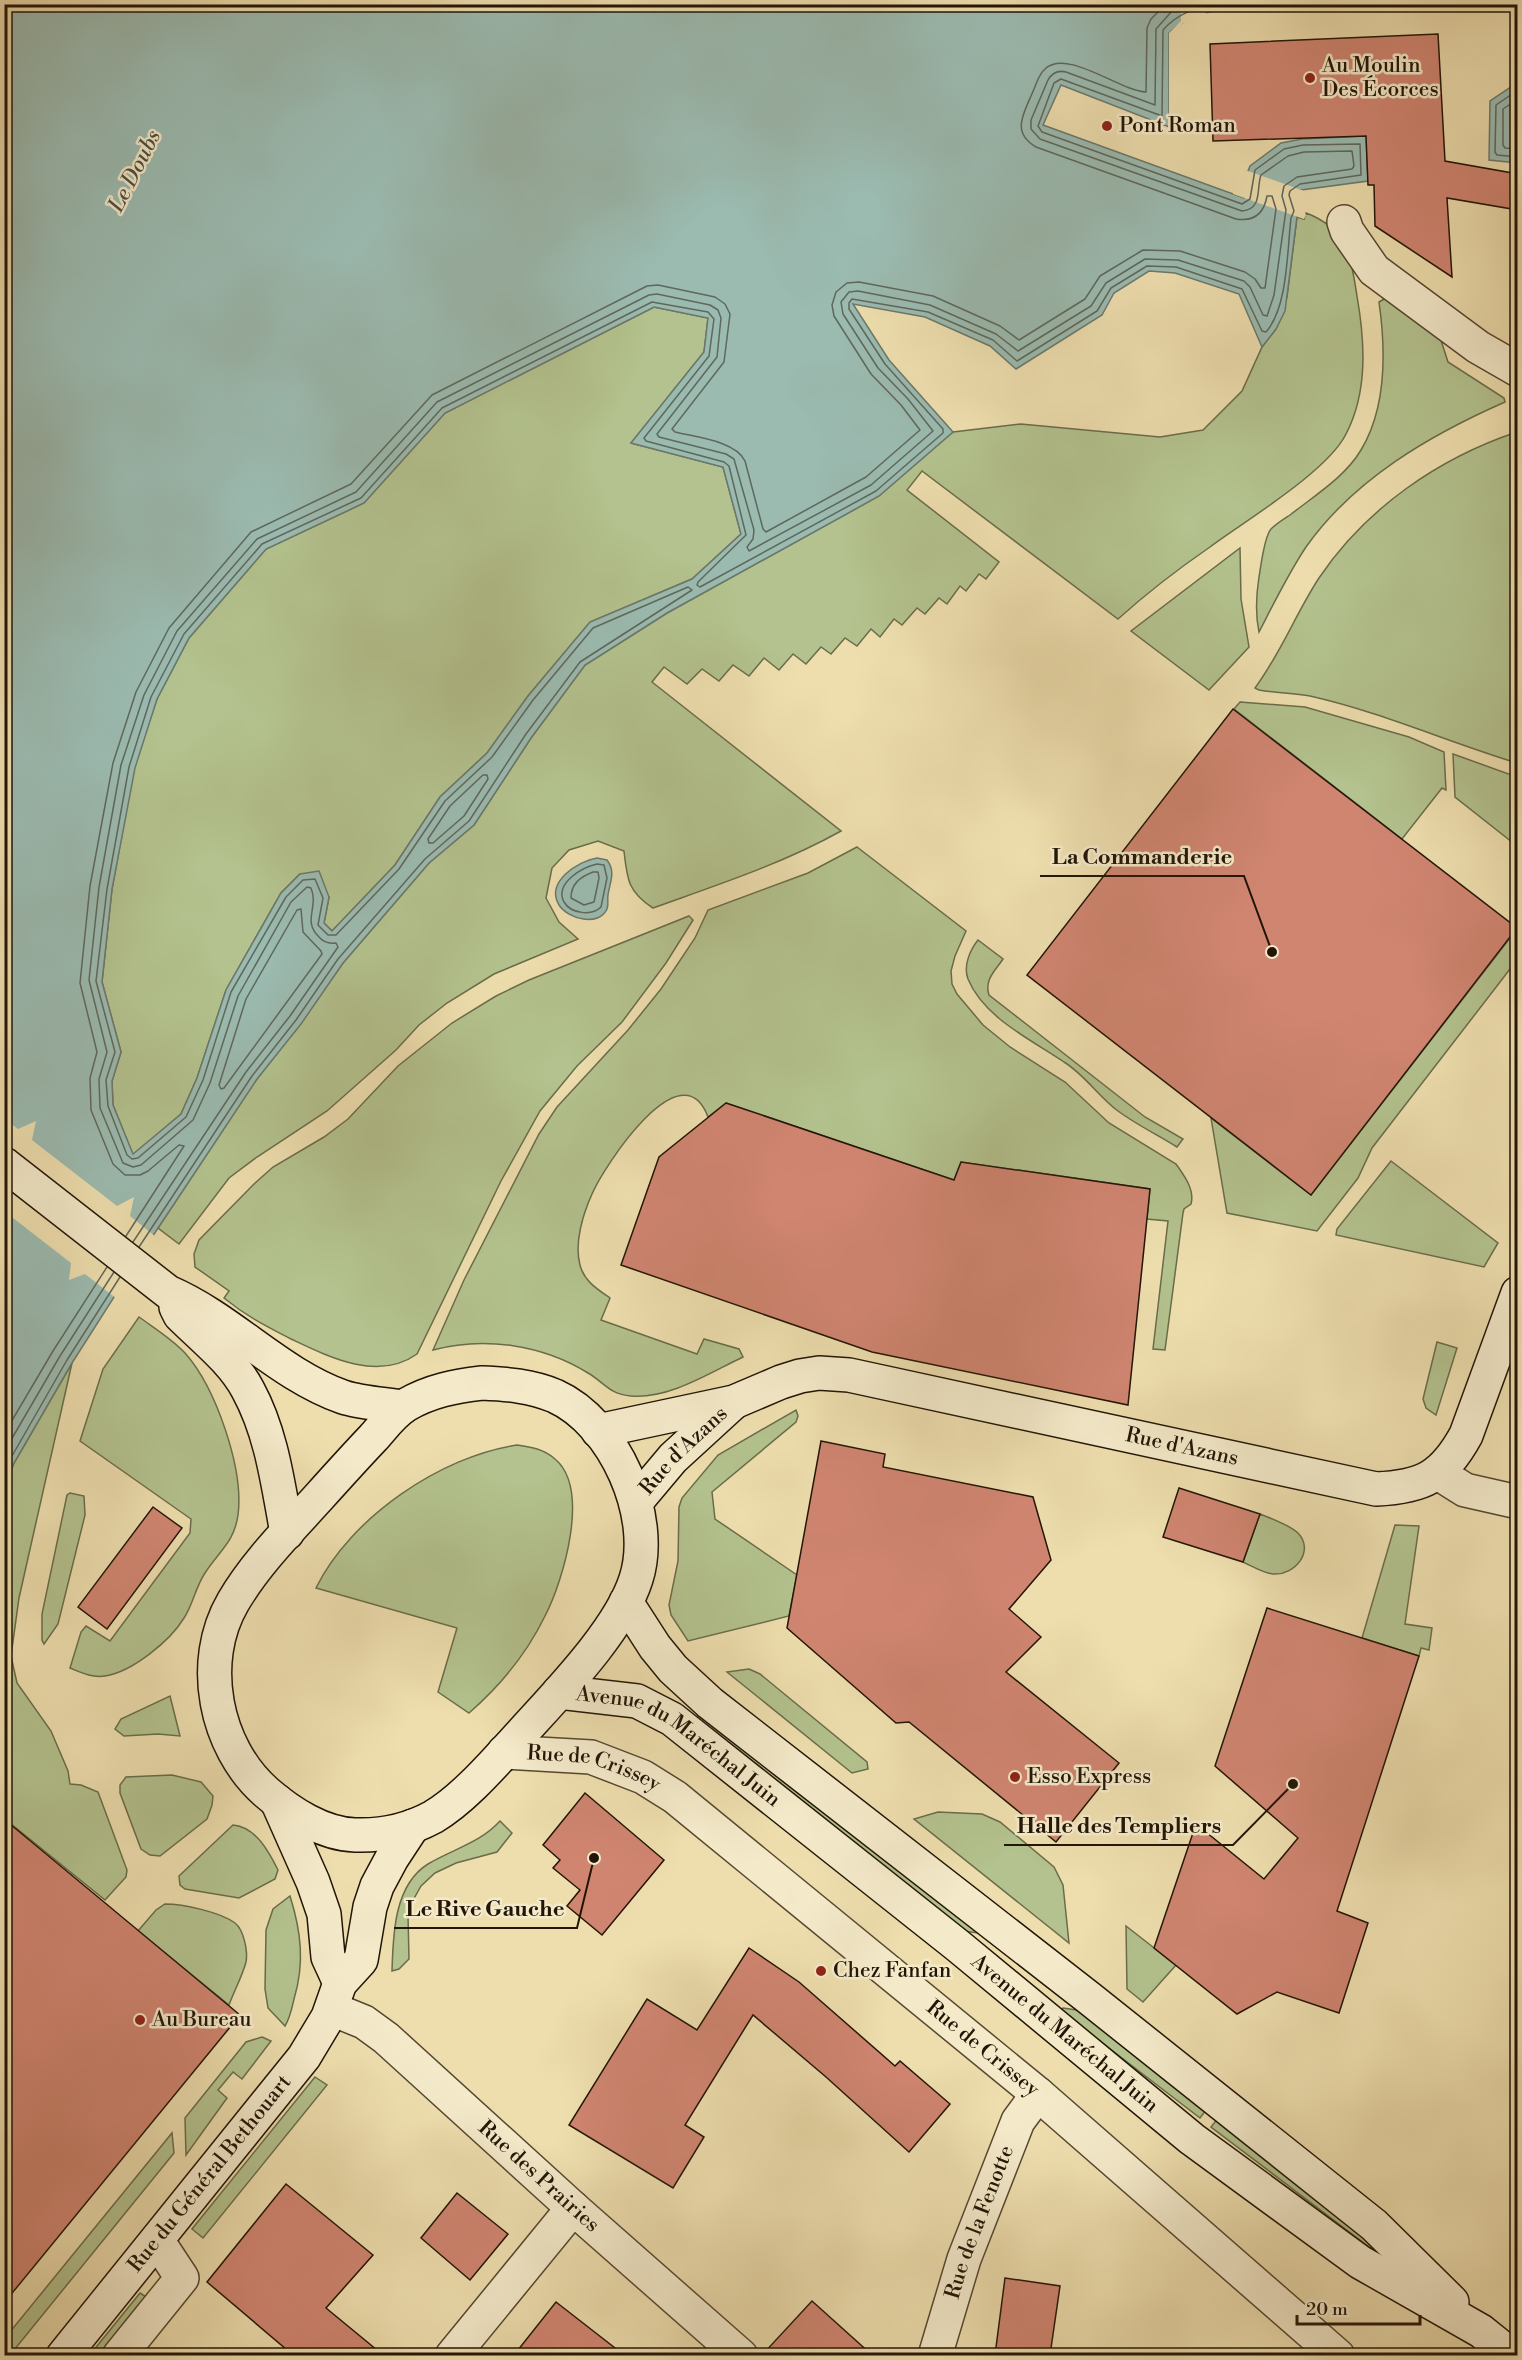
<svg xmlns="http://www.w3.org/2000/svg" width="1522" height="2360" viewBox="0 0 1522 2360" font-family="'Libre Bodoni',serif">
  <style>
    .green { fill: #b3c28e; stroke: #6a6c4a; stroke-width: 1.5 }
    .water { fill: #9bbbb1; stroke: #6b796d; stroke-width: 1.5; fill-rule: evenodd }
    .pier { fill: #eedeae }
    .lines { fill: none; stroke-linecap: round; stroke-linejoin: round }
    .shore { stroke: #5e685c; stroke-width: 1.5 }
    .building { fill: #d08571; stroke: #221506; stroke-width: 1.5 }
    .street-casing { stroke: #554730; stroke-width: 36 }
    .secondary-casing { stroke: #221506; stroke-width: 36 }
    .street { stroke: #f4eaca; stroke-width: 33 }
    .secondary { stroke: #f4eaca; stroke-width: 33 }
    .poi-dot { fill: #8f2418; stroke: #f4eaca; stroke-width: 2 }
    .labels { text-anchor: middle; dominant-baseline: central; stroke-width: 5; stroke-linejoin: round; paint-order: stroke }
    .poi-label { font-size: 21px; fill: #221506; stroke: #f4eaca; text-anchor: start }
    .street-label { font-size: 21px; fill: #221506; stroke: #f4eaca }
    .water-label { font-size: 22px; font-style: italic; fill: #4c4f42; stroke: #f4eaca }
    .leader { fill: none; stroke: #221506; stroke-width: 2 }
    .callout-dot { fill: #221506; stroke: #f4eaca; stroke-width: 2 }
    .callout-label { font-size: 22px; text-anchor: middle; font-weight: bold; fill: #221506; stroke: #f4eaca; stroke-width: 5; stroke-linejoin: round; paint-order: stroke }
  </style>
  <rect width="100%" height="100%" fill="#eedeae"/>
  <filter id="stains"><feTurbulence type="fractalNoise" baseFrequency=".00333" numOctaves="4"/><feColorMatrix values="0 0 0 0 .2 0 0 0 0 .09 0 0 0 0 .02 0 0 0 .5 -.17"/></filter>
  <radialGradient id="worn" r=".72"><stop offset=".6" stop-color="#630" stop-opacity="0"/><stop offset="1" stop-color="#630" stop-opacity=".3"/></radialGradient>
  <g class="green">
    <path d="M 1306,213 C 1347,228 1351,258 1357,296 C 1365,342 1368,392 1346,434 C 1328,471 1245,521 1210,547 C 1178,569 1147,593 1118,619 L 922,471 L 907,490 L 999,562 L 986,579 L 979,574 L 966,591 L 960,586 L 947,604 L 939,598 L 925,614 L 917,608 L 902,625 L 894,619 L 880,637 L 871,629 L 857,646 L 845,638 L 831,654 L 821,647 L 806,664 L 793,654 L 779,670 L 764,658 L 749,676 L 733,665 L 719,681 L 702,669 L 687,684 L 664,667 L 652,682 L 841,831 C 782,864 717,885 653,908 C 628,892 627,879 624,851 L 598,841 L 569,850 L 552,868 L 546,898 L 559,922 L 578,939 L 494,974 L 447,1003 L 419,1025 L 396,1050 L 327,1111 L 257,1157 L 229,1178 L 179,1244 L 158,1228 L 257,1079 L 301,1023 L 343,963 L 429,863 L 474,825 L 531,738 L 585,665 L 667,613 L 879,496 L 953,432 L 1021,424 L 1160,437 L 1203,430 L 1242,391 L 1262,347 L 1276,329 L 1287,297 L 1297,217 L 1304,219 Z"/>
    <path d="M 1386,298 L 1438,331 L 1448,362 L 1504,398 L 1505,402 C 1430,435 1354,479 1306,547 C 1288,574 1274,603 1259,632 C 1255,613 1256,596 1259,577 C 1261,566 1264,537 1271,529 C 1276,524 1284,519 1290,515 C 1314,496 1345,477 1361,450 C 1387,407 1386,351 1379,302 Z"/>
    <polygon points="654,307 708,318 704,352 631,443 723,467 741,534 692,579 590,622 528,696 487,753 440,797 395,865 332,931 324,923 329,897 300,874 281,893 226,990 197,1078 181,1114 133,1155 113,1105 112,1081 121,1052 102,982 112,889 134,768 157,699 189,638 266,549 364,503 445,413"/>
    <path d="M 1517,432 L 1517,763 C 1448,742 1381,712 1310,696 C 1293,693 1276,693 1259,690 L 1255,688 C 1281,653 1296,613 1319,578 C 1366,508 1439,458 1517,432 Z"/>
    <polygon points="1240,548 1241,599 1249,647 1209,690 1131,631"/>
    <polygon points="1240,702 1305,707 1409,737 1444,752 1446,790 1442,788 1402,839 1234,709"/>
    <polygon points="1453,754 1517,777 1517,846 1455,797"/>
    <path d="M 857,847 L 966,931 L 955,956 L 951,971 L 952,984 L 957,994 L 983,1025 L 1010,1047 L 1065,1082 L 1109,1123 L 1176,1164 C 1184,1175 1195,1190 1191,1204 L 1184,1209 L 1183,1213 L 1165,1350 L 1153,1349 L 1168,1221 L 1147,1219 L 1150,1189 L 961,1162 L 954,1180 L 726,1103 L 708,1117 C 682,1047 604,1166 592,1194 C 583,1214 574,1243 580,1265 C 584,1281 597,1289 610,1298 L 601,1320 L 697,1354 L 704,1339 L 739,1349 L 743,1357 C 709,1373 670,1399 631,1396 C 609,1394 605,1383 588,1373 C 543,1345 484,1336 433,1350 L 464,1280 L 539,1134 L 557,1107 L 628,1030 L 661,989 L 695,938 L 708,910 L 808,873 Z"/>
    <path d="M 689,916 L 693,920 L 666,963 L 622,1022 L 577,1066 L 540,1111 L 501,1181 L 417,1354 C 378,1382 329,1357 291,1339 C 266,1326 246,1316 224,1298 L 229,1291 L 195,1267 L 194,1254 L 199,1240 L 253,1185 L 273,1167 L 324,1137 L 348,1119 L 398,1066 L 452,1023 L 496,996 L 529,980 Z"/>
    <polygon points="1517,929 1517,960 1372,1148 1358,1178 1317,1231 1227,1213 1211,1118 1311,1195"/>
    <path d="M 978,940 L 1003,959 C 995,971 984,980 989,995 L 1145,1117 L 1183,1139 L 1177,1147 C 1158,1135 1137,1125 1118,1111 C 1099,1097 1085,1075 1064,1062 C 1032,1040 984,1018 968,979 C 963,966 970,950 978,940 Z"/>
    <polygon points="1391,1161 1498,1243 1484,1267 1336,1235 1337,1229"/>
    <path d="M 139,1317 C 154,1328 172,1339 185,1353 C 216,1388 244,1469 238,1515 C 234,1543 219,1551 205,1573 C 195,1588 193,1605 184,1618 C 170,1641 132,1672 105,1676 C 92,1678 82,1673 70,1668 L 81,1632 L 86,1626 L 110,1641 L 190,1533 L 191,1519 L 80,1441 L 103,1369 Z"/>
    <polygon points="1437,1342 1457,1348 1436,1415 1426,1408 1423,1399"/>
    <polygon points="72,1363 19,1598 11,1656 17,1683 51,1731 68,1771 70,1784 81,1785 98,1792 127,1870 126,1877 105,1900 5,1819 4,1486 14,1463"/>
    <polygon points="796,1410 798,1416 796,1422 712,1492 715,1519 797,1575 789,1616 688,1641 671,1615 669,1605 678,1561 679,1507 682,1498 718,1455"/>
    <path d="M 517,1445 C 531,1447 544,1449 555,1459 C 591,1489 563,1581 545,1616 C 527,1653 500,1686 469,1713 L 438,1692 L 457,1628 L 316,1588 C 350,1518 441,1456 517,1445 Z"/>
    <polygon points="70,1493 84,1496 85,1515 58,1624 44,1644 42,1640 42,1614 67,1495"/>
    <path d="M 1260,1514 C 1272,1519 1288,1524 1298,1533 C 1315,1551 1295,1575 1274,1574 C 1265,1574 1252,1566 1243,1562 Z"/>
    <polygon points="1395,1525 1419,1526 1405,1624 1432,1628 1429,1650 1421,1648 1419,1656 1362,1638"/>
    <polygon points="749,1669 760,1674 867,1762 868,1769 852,1773 727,1672"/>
    <polygon points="170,1696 180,1736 158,1734 124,1736 115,1729 121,1719"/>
    <polygon points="702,1711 986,1934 963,1931 695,1719"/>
    <polygon points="172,1775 201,1782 213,1796 212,1805 207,1819 160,1856 150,1855 141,1849 120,1793 120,1785 126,1777"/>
    <polygon points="938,1812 982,1814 1000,1822 1054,1867 1063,1885 1069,1943 914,1819"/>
    <path d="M 500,1821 L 512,1833 L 497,1852 L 456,1863 L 435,1873 L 421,1886 L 411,1904 L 408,1914 L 409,1959 L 399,1969 L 392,1971 C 393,1935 394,1885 428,1864 C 453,1849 480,1843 500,1821 Z"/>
    <path d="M 233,1825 C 256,1827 269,1852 278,1870 L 275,1879 L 239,1898 L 185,1889 L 180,1885 L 179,1876 Z"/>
    <path d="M 290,1896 C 301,1931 305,1963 294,1999 C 292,2008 290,2018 285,2026 L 268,2008 L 265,1989 L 266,1930 L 273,1909 Z"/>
    <path d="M 165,1904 C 183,1904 220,1912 235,1923 C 244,1930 248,1952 246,1962 C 242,1977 234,1991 229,2005 L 138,1931 L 156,1910 Z"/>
    <polygon points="1126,1926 1176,1965 1143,2002 1127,1989"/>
    <polygon points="1063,2008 1083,2011 1207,2109 1200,2118 1062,2012 1061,2010"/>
    <polygon points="262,2037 271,2041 242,2079 233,2072 218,2090 227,2098 186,2155 185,2118 246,2042"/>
    <polygon points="315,2077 327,2085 203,2238 192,2229"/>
    <polygon points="1218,2118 1384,2254 1377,2253 1211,2127"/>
    <polygon points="172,2133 174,2153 10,2355 5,2355 5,2338"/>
    <polygon points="140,2293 151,2300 105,2355 89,2356"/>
  </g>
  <g class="water">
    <path d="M 5,5 L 1252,5 C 1220,10 1193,10 1169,33 L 1169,127 L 1061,85 L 1043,125 L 1244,198 L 1246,176 L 1250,166 L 1281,143 L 1302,139 L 1366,136 L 1368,181 L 1301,190 L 1295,193 L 1304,219 L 1297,217 L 1285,311 L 1276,329 L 1262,347 L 1239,294 L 1175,273 L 1149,271 L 1114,293 L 1102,315 L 1016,369 L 990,346 L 925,317 L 853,304 L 889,360 L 953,432 L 879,496 L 667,613 L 585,665 L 531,738 L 474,825 L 429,863 L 343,963 L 301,1024 L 257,1079 L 158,1228 L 72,1363 L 14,1463 L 5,1486 ZM 654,307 L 708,318 L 704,352 L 631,443 L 723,467 L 741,534 L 692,579 L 590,622 L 528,696 L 487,753 L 440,797 L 395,865 L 332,931 L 324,923 L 329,897 L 319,871 L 300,874 L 281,893 L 226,990 L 197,1078 L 181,1114 L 133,1154 L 113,1105 L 112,1081 L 121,1052 L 102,982 L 112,889 L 135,768 L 157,699 L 189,638 L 266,549 L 364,503 L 445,413 Z"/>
    <polygon points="1517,83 1517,163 1489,160 1490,101"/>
    <path d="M 597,858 L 607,860 C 616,872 610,881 608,895 C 607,900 609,904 607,909 C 599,927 568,919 559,905 C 545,882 578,861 597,858 Z"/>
  </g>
  <g class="pier">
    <polygon points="1181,5 1206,5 1206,15 1183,23 1172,34 1172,127 1169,127 1169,33 1181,21"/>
    <polygon points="1245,170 1307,192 1298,195 1306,215 1304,219 1233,194 1233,191 1242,194"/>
    <polygon points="5,1119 18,1129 36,1121 32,1140 117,1206 134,1197 130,1216 156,1237 117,1299 85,1274 69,1280 71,1263 4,1211"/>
  </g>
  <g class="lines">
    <g class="shore">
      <polyline points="1518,90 1496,105 1495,152 1497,155 1518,157"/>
      <polyline points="1518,99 1503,109 1503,145 1505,148 1518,149"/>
      <polygon points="483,775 487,775 488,779 464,816 433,843 429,843 428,839 450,806"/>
      <path d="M 597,864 L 604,865 L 607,878 L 601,907 C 592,916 571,914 564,902 C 554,883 583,867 597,864 Z"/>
      <path d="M 593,872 L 598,872 L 599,878 L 594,902 L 584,905 L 571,898 C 571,884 580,877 593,872 Z"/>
      <polygon points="301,909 303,932 321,951 322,954 224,1088 221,1089 219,1085 246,999 297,910"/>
      <path d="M 126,1236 L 184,1146 L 179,1145 L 148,1171 L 140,1175 L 125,1175 L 113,1164 L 91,1110 L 90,1078 L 97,1052 L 80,983 L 90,886 L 113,763 L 136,692 L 169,628 L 251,532 L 351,484 L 432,395 L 647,286 L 658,285 L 715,297 L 725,304 L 730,314 L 724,362 L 672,429 L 675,432 C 695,437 736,441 745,461 L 763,529 L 766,532 L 866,477 L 920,430 L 901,405 L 871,374 L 834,316 L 832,305 L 836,292 L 847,283 L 859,282 L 933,296 L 1000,326 L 1019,340 L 1085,299 L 1100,276 L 1143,250 L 1180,251 L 1245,272 L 1255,279 L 1261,288 L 1265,288 L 1276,209 L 1272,196 L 1267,196 C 1264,213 1254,222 1236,219 L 1036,147 C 1026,141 1019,132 1022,120 C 1024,110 1030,99 1034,89 C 1037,82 1039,74 1045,69 C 1067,48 1120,91 1146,92 L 1147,28 L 1151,19 L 1166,4"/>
      <path d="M 133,1242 L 246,1072 L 290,1016 L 338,947 L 336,943 C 329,944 324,943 319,937 C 302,921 319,907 311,888 L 307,887 L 291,902 L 238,996 L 210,1083 L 193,1120 L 141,1165 L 133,1167 L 123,1163 L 100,1108 L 99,1079 L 107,1052 L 89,980 L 99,887 L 121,765 L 144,695 L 177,631 L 257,539 L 356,492 L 437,402 L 649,295 L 657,294 L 710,305 L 718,310 L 721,318 L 717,357 L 657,434 L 659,437 L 726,454 L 734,459 L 754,530 L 753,539 L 747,547 L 749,551 L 871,485 L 933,431 L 908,399 L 878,368 L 843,314 L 841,302 L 849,292 L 858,291 L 930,305 L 996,334 L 1018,351 L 1091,306 L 1106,283 L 1145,259 L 1178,260 L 1244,281 L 1250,287 L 1263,315 L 1267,316 L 1274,295 L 1286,210 L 1282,196 L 1284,186 L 1297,177 L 1352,169 L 1354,166 L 1352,151 L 1304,152 L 1288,156 L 1261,175 C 1256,189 1263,209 1242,211 L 1040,139 L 1031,129 L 1031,120 L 1048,80 C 1052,73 1058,70 1066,72 L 1155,105 L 1156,29 L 1172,11 L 1186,4"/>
      <path d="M 139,1247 L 252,1076 L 296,1020 L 338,959 L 425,859 L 469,821 L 526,734 L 580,662 L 692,590 L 688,587 L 593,628 L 533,700 L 492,757 L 445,801 L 399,869 L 336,935 L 328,935 L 318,925 L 323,898 L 315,879 L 303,880 L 286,897 L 231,992 L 203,1080 L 186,1117 L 138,1158 L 132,1159 L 127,1155 L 108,1106 L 106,1080 L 115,1052 L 96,981 L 107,889 L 129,767 L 151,697 L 184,634 L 262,544 L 361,498 L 442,408 L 652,302 L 708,312 L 714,319 L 709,356 L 644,438 L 646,441 L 724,462 L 729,466 L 746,535 L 698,582 L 697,585 L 700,587 L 876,491 L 943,433 L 943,429 L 885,364 L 849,309 L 849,303 L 852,299 L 928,312 L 993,340 L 1017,361 L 1097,311 L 1111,288 L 1147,266 L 1176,267 L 1242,289 L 1262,331 L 1266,332 C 1288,307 1287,251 1291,218 L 1294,211 L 1289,195 L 1290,191 L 1300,184 L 1361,175 L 1360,144 L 1303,145 L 1284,149 L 1255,170 L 1250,199 L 1242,204 L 1042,132 L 1038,126 L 1054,83 L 1061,79 L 1162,116 L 1163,30 C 1178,13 1195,8 1217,4"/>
      <polyline points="4,1434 53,1351 107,1267"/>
      <polyline points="4,1452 60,1356 114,1272"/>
      <polyline points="4,1470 67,1360 120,1277"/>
    </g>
  </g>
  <g class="building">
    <polygon points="1438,34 1445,161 1518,174 1518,210 1447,198 1452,277 1375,226 1374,185 1368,185 1366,136 1213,141 1210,44"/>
    <polygon points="1233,709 1517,928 1311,1195 1027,975"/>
    <polygon points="726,1103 954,1180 961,1162 1150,1189 1128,1405 872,1352 621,1265 659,1157"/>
    <polygon points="821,1441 885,1454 883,1467 1033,1497 1051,1560 1009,1609 1041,1637 1006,1672 1119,1763 1056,1842 909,1722 896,1723 787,1628"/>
    <polygon points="1179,1488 1260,1514 1243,1562 1163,1537"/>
    <polygon points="153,1507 182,1528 107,1629 78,1607"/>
    <polygon points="1267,1608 1419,1656 1337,1911 1368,1923 1339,2013 1277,1992 1237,2014 1154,1948 1196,1824 1264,1879 1298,1838 1215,1766"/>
    <polygon points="585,1793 664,1860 602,1935 567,1906 580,1890 553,1868 560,1860 543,1845"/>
    <polygon points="4,1819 240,2015 4,2303"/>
    <polygon points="749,1948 799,1982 895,2066 900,2061 950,2104 909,2152 826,2077 753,2015 685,2125 704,2137 673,2188 569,2125 647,1999 697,2030"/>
    <polygon points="286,2184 373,2255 326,2308 383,2355 293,2355 207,2282"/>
    <polygon points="457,2193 508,2234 470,2280 421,2238"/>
    <polygon points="1005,2278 1060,2286 1050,2355 995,2355"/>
    <polygon points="812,2301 872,2355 762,2355"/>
    <polygon points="556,2302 624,2355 514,2355"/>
  </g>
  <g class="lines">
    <g class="street-casing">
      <g id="street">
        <polyline points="1344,222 1347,231 1374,270 1478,347 1518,370"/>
        <polyline points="1438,1473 1465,1490 1518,1502"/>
        <path id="s1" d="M 504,1752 L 591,1757 L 643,1777 L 675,1797 L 1038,2094 L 1338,2356"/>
        <path id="s2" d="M 332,2009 L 364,2022 L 386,2038 L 573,2208 L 741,2356"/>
        <polyline points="119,2356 182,2278 157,2240"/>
        <polyline points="452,2356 573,2208"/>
        <path id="s3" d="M 935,2356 L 964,2259 L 1018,2121 L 1038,2094"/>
      </g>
    </g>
    <g class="secondary-casing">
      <g id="secondary">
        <path d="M 4,1164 L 168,1292 C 231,1319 278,1374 343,1397 C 361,1403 384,1404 403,1407"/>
        <path d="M 176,1307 L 180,1315 C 203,1338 233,1361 248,1390 C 272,1434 278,1485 287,1533"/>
        <path d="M 482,1383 C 507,1384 531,1386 555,1396 C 615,1423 656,1517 636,1579 C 620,1630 557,1694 521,1734 C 496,1761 465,1798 433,1817 C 409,1830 382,1836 355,1835 C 323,1834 290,1813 266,1792 C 215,1747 198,1662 233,1602 C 255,1564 289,1530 318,1498 C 336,1478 354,1458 373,1438 C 383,1427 393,1413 406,1405 C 430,1391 455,1386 482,1383 Z"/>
        <path id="s4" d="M 598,1431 L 734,1402 L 781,1382 L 800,1376 L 819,1373 L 849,1375 L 1376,1489 C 1423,1487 1443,1477 1466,1435 L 1518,1293"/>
        <path id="s5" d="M 636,1502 L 673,1458 L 733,1403"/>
        <polyline points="626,1602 655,1647 673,1669 710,1703 1089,1998 1374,2225 1452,2302"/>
        <path id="s6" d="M 559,1692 L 637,1701 L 672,1719 L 957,1945 L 1192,2139 L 1360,2262 L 1481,2331 L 1512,2356"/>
        <polyline points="277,1801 313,1882 324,1914 328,1957 340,1983"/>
        <path id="s7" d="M 63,2356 L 304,2057 L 328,2017 L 340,1983 L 361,1960 L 370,1907 L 377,1886 L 392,1858 L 413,1826"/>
      </g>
    </g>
    <use href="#street" class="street"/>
    <use href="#secondary" class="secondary"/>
  </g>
  <g class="poi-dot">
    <circle cx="1310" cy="78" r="6"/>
    <circle cx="1107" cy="126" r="6"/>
    <circle cx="1015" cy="1777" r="6"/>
    <circle cx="821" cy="1971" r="6"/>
    <circle cx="140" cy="2020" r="6"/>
  </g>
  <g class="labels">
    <g class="poi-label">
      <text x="1322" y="66">Au Moulin<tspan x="1322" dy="24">Des Écorces</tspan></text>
      <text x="1119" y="126">Pont Roman</text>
      <text x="1027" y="1777">Esso Express</text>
      <text x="833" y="1971">Chez Fanfan</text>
      <text x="152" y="2020">Au Bureau</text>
    </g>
    <g class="street-label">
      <text stroke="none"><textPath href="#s4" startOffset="600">Rue d'Azans</textPath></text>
      <text stroke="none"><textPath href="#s5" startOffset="70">Rue d'Azans</textPath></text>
      <text stroke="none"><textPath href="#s6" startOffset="135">Avenue du Maréchal Juin</textPath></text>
      <text stroke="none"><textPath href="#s1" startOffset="92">Rue de Crissey</textPath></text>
      <text stroke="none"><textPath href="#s6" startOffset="621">Avenue du Maréchal Juin</textPath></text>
      <text stroke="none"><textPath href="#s1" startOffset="578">Rue de Crissey</textPath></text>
      <text stroke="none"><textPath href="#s7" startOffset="234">Rue du Général Bethouart</textPath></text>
      <text stroke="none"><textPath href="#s2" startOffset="268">Rue des Prairies</textPath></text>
      <text stroke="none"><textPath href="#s3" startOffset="141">Rue de la Fenotte</textPath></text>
    </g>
    <g class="water-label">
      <text transform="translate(135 171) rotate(-63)">Le Doubs</text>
    </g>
  </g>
  <path class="leader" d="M1272 952L1244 876H1040M1293 1784L1233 1845H1004M594 1858L577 1928H394"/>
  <g class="callout-dot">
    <circle cx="1272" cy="952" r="6"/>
    <circle cx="1293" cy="1784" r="6"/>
    <circle cx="594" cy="1858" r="6"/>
  </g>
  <g class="callout-label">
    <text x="1142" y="864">La Commanderie</text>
    <text x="1119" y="1833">Halle des Templiers</text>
    <text x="485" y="1916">Le Rive Gauche</text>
  </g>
  <rect width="1522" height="2360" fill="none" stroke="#eedeae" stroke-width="24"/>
  <rect x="6" y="6" width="1510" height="2348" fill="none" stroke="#221506" stroke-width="3"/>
  <rect x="12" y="12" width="1498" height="2336" fill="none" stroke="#221506" stroke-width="1.5"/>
  <path d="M1297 2315v9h123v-9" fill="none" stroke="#221506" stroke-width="3"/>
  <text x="1306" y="2315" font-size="18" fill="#221506" stroke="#f4eaca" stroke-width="4.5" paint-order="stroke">20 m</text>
  <rect width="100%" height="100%" filter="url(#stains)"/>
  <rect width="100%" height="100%" fill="url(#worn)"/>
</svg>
